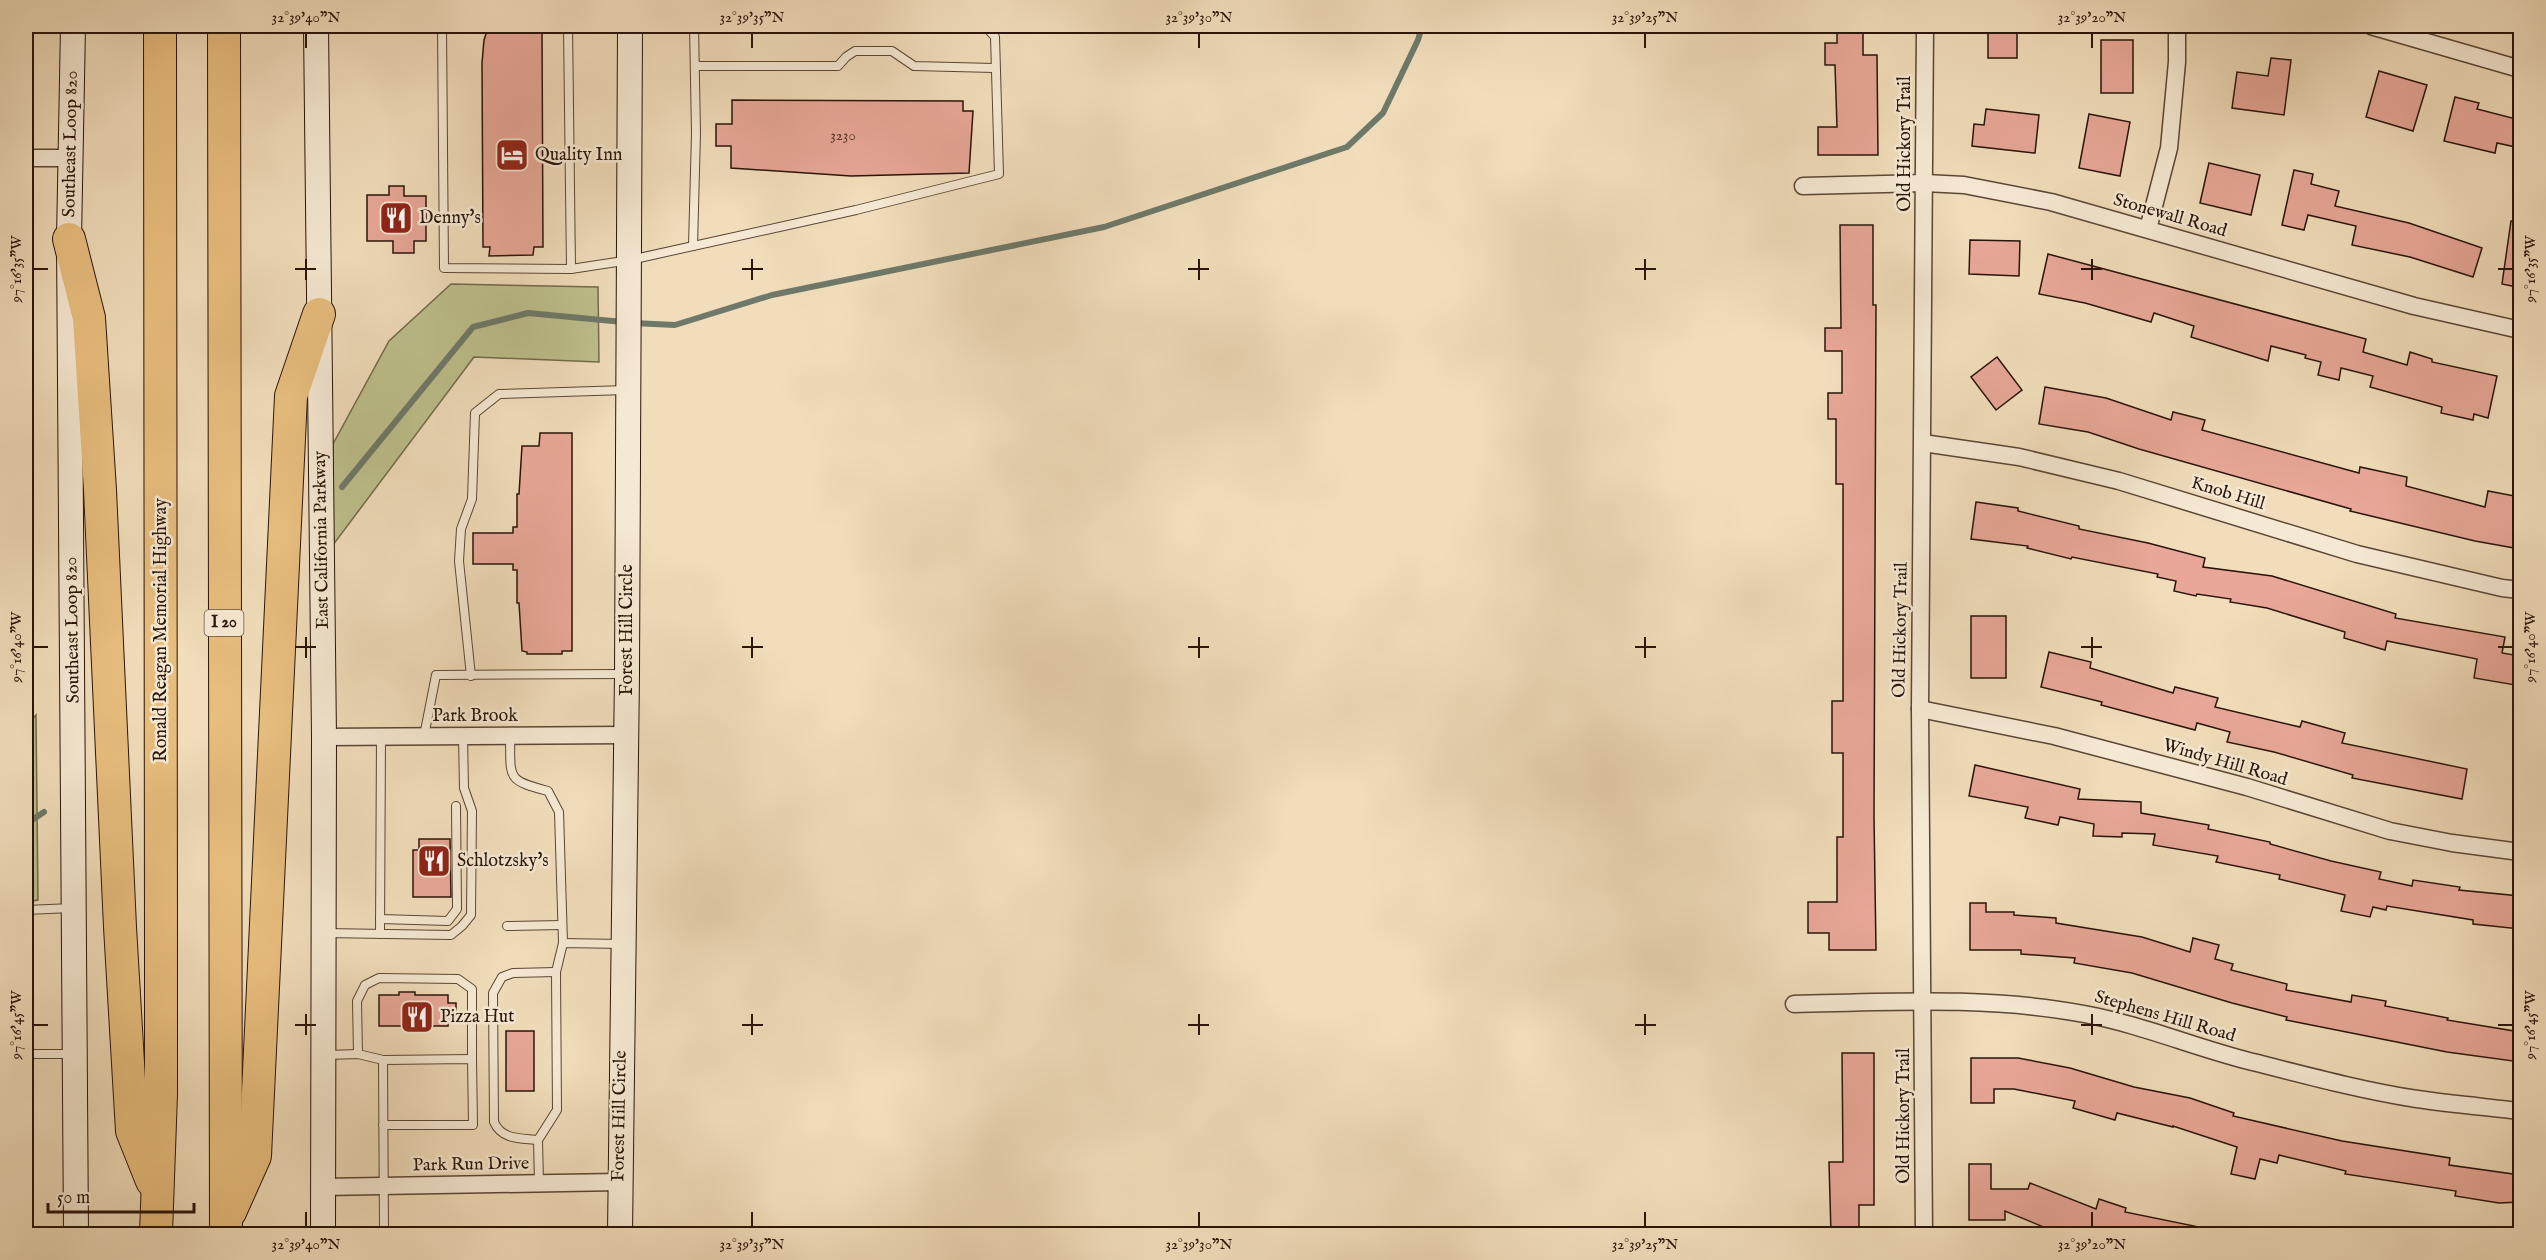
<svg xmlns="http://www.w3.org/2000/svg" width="2546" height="1260" viewBox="0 0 2546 1260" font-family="'IM FELL English',serif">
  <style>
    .green { fill: #bdc08d; stroke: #736a4a; stroke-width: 1.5 }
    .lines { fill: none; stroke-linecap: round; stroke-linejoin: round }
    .stream { stroke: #6e7969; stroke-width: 6 }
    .building { fill: #e8a798; stroke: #291408; stroke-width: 1.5 }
    .lane-casing { stroke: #5b4635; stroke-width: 10 }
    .street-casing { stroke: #5b4635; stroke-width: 19 }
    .secondary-casing { stroke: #291408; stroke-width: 26 }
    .highway-casing { stroke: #291408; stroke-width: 34 }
    .lane { stroke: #f6e9d3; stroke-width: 8 }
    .street { stroke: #f6e9d3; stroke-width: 16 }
    .secondary { stroke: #f6e9d3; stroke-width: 24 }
    .highway { stroke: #e8be7e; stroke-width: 32 }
    .ticks { fill: none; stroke: #291408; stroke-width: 2 }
    .labels { text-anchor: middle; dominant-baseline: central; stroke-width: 5; stroke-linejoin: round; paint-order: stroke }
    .number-label { font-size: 15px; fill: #59392c }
    .shield { fill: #f6e9d3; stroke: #665445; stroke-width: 1.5 }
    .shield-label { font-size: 16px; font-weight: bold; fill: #291408 }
    .street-label { font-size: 18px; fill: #291408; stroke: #f6e9d3 }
    .poi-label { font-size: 18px; fill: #291408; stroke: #f6e9d3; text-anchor: start }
    .neatline { fill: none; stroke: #291408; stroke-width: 2 }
    .ticks-label { font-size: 15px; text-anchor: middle; fill: #291408 }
  </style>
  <rect width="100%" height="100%" fill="#f1ddbb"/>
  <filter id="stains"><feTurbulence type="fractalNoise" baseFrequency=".00333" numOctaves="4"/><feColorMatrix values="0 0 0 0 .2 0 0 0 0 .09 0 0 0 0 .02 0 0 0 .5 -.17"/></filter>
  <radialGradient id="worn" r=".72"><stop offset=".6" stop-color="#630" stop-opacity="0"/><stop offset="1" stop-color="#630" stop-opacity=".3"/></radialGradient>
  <g class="green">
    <polygon points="451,284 598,287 599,362 474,357 330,549 333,444 389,341"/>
    <polygon points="36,715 38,900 26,902 26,726"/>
  </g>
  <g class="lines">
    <g class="stream">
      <polyline points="633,323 675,325 772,295 1104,227 1347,147 1383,113 1418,40 1422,26"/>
      <polyline points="342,487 473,327 528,313 623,322"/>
      <polyline points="26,824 44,812"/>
    </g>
  </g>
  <g class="building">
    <rect x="1988" y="26" width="29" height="32"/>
    <polygon points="503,27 502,31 542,30 543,247 534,247 533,255 489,256 490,247 483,247 482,63 484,40 488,28"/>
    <polygon points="1837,27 1863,27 1863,55 1877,55 1878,155 1818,155 1818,127 1837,127 1835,65 1825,65 1825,43 1837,43"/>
    <rect x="2101" y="40" width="32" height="53"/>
    <polygon points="2271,58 2291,60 2284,115 2232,108 2237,72 2268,76"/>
    <polygon points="2379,71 2427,85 2413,131 2366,117"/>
    <polygon points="2455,97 2479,103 2477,109 2520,120 2520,148 2497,143 2495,153 2444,141"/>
    <polygon points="732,100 963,101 963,111 973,111 969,173 851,176 731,168 731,146 716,146 716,124 732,124"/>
    <polygon points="1986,109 2039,115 2035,153 1972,146 1974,124 1984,125"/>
    <polygon points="2089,114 2130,122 2120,176 2079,168"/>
    <polygon points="2209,163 2260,175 2251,215 2200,203"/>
    <polygon points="2294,170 2313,174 2311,184 2339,191 2335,206 2409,223 2482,248 2473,277 2410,257 2352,245 2356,226 2308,215 2304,230 2282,225"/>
    <polygon points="389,186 404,186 404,196 426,196 426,241 414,241 414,253 393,253 393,241 367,241 367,195 389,195"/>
    <polygon points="2511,221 2520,221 2520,283 2518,283 2517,287 2502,284"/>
    <polygon points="1840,225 1873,225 1873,305 1876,305 1874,817 1876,950 1829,950 1829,933 1808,933 1808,902 1837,902 1837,837 1843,837 1843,753 1832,753 1832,701 1843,701 1843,484 1836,484 1836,419 1828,419 1828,393 1842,393 1842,351 1825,351 1825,328 1841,328"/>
    <polygon points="1970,240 2020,241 2019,276 1969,274"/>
    <polygon points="2048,254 2366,339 2363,352 2407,365 2410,352 2432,359 2432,362 2497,376 2488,418 2474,414 2473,420 2441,413 2442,407 2370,387 2373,376 2341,368 2339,380 2318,375 2321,362 2305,358 2306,355 2271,346 2268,361 2191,337 2194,326 2154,313 2151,322 2085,303 2039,294"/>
    <polygon points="1997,357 2022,390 1996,410 1971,377"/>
    <polygon points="2045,387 2106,398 2171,420 2173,412 2205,420 2202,430 2359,473 2360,467 2407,477 2406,486 2485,507 2488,491 2520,497 2518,511 2520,511 2520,549 2475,541 2350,511 2351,509 2139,449 2088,432 2039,424"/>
    <polygon points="540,433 572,433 572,651 562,651 562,654 527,654 527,652 522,651 519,603 517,603 517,570 513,570 513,564 473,564 473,533 513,533 513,527 517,527 517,494 519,494 522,446 539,446"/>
    <polygon points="1976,502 2018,508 2018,511 2079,526 2079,529 2148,543 2205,558 2203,567 2272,576 2396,614 2395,618 2505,637 2502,653 2520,656 2515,685 2474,678 2477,659 2387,641 2385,650 2344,638 2345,632 2267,608 2230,602 2231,599 2197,594 2196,596 2174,591 2176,581 2157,577 2158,574 2072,557 2071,559 2027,548 2028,546 1971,539"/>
    <rect x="1971" y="616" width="35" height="62"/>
    <polygon points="2049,652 2091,662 2090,668 2173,693 2175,687 2218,698 2215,707 2300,727 2302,721 2345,733 2342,743 2467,769 2462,799 2352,778 2353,775 2274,752 2227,742 2230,732 2197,723 2195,730 2101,705 2102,702 2041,687"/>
    <polygon points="1975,765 2080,789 2078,799 2141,802 2141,813 2209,825 2208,829 2270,842 2270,844 2331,861 2381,872 2379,879 2412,886 2413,880 2460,887 2459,890 2520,896 2520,929 2473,924 2473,920 2387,906 2386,910 2373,907 2370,917 2341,911 2345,895 2279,879 2280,875 2216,862 2218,856 2153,845 2155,834 2122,833 2122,837 2093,836 2094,824 2060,817 2058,825 2025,818 2028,807 1969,796"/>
    <polygon points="419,839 450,839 451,897 413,897 413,850 419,850"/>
    <polygon points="1970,903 1986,903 1986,912 2014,912 2014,915 2056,918 2056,923 2142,937 2190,952 2193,938 2219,945 2215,959 2233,964 2231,970 2287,984 2286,990 2351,1002 2352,995 2386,1001 2385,1006 2448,1018 2447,1020 2520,1032 2520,1062 2447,1052 2286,1020 2287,1017 2232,1003 2132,973 2074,963 2075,958 2021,954 2021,950 1970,950"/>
    <polygon points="399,992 415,992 415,995 448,995 448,1003 456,1003 456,1021 448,1021 448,1026 379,1026 379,995 399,995"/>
    <rect x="506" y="1031" width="28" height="60"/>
    <polygon points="1842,1053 1874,1053 1874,1205 1859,1205 1859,1234 1831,1234 1829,1162 1843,1162"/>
    <polygon points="1971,1058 2018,1058 2070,1068 2134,1087 2190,1098 2234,1113 2233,1116 2342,1141 2450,1158 2449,1165 2520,1175 2520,1202 2499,1203 2455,1196 2456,1191 2345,1174 2346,1171 2279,1155 2277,1163 2260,1159 2255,1179 2231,1174 2237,1147 2173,1126 2173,1127 2117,1113 2115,1120 2073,1108 2075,1101 2014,1089 1994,1089 1994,1103 1971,1103"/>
    <polygon points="1969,1164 1991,1164 1991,1189 2028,1189 2030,1183 2096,1209 2099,1199 2126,1208 2125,1212 2199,1227 2198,1234 2074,1234 2059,1229 2058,1233 2005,1211 2005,1220 1969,1220"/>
  </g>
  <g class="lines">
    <g class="lane-casing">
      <g id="lane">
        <polyline points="442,26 444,268 571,269 630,260 856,210 999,174 995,37 985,26"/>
        <polyline points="568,26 571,269"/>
        <polyline points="568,27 653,26"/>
        <polyline points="695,66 838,66 846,57 855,51 892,51 914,66 994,68"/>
        <polyline points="693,246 696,133 694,26"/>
        <polyline points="471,676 459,561 461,529 472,499 475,413 499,394 626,390"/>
        <polyline points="424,736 436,675 626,674"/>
        <path d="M 510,736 C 511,778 505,780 548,791 L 559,812 L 563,943"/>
        <polyline points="26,910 72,908"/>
        <polyline points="380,919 448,921 457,909 456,806"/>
        <polyline points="507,926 562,925"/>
        <polyline points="324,933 451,935 462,926 471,915 472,811 464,788 463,736"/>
        <polyline points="380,934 381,736"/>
        <polyline points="26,1054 73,1054"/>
        <polyline points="358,1054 357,1001 365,985 379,978 458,979 472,989 472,1059"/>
        <polyline points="327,1055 358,1054 383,1060"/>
        <polyline points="383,1125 473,1125 472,1059 383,1060 384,1234"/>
        <path d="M 538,1140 C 520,1138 502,1140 494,1122 L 493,993 L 502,977 L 513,973 L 556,972"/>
        <polyline points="539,1183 538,1140 557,1110 556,972 563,943 621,944"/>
      </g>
    </g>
    <g class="street-casing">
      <g id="street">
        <polyline points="2371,26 2520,69"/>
        <polyline points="26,158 71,158"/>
        <polyline points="1803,186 1925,183 1964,185 2051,202 2414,306 2520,330"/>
        <polyline points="2148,229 2169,148 2177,62 2177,26"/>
        <polyline points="1923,443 2019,457 2119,481 2357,554 2502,588 2520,590"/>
        <polyline points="1920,709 2054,736 2247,787 2390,831 2452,843 2520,852"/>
        <polyline points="324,737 626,735"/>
        <path d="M 1794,1004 C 1890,1002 1989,996 2084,1014 C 2139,1024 2191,1046 2245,1060 C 2301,1074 2359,1090 2417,1099 C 2451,1104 2486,1107 2520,1111"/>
        <polyline points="323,1187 619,1182"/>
        <polyline points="1924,1234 1920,709 1925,26"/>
      </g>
    </g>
    <g class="secondary-casing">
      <g id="secondary">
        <polyline points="73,26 69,239 76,1234"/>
        <polyline points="316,26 324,737 323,1234"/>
        <polyline points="620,1234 627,674 630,26"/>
      </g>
    </g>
    <g class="highway-casing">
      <g id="highway">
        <polyline points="224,26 226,1234"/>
        <polyline points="69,239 89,318 100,490 120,927 132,1131 152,1181"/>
        <polyline points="230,1212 255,1156 291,396 319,314"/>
        <polyline points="156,1234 161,1094 161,953 160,26"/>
      </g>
    </g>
    <use href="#lane" class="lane"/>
    <use href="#street" class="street"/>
    <use href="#secondary" class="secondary"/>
    <use href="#highway" class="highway"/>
  </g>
  <path class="ticks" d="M 306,33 L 306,48M 752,33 L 752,48M 1199,33 L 1199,48M 1645,33 L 1645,48M 2092,33 L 2092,48M 306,259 L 306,280M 752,259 L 752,280M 1199,259 L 1199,280M 1645,259 L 1645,280M 2092,259 L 2092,280M 33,269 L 48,269M 295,269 L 316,269M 742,269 L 763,269M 1188,269 L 1209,269M 1635,269 L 1656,269M 2081,269 L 2102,269M 2498,269 L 2513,269M 306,637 L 306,658M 752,637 L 752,658M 1199,637 L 1199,658M 1645,637 L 1645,658M 2092,637 L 2092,658M 33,647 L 48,647M 295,647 L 316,647M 742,647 L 763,647M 1188,647 L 1209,647M 1635,647 L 1656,647M 2081,647 L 2102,647M 2498,647 L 2513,647M 306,1014 L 306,1035M 752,1014 L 752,1035M 1199,1014 L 1199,1035M 1645,1014 L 1645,1035M 2092,1014 L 2092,1035M 33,1025 L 48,1025M 295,1025 L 316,1025M 742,1025 L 763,1025M 1188,1025 L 1209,1025M 1635,1025 L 1656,1025M 2081,1025 L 2102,1025M 2498,1025 L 2513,1025M 306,1212 L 306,1227M 752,1212 L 752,1227M 1199,1212 L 1199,1227M 1645,1212 L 1645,1227M 2092,1212 L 2092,1227"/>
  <defs>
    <g id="hotel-square" transform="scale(1.725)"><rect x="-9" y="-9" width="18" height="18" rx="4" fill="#8f2418" stroke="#f6e9d3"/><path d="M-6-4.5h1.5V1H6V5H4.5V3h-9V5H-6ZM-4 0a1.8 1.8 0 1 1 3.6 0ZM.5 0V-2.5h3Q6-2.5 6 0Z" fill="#fff"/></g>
    <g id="restaurant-square" transform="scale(1.725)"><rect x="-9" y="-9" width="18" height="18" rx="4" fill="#8f2418" stroke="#f6e9d3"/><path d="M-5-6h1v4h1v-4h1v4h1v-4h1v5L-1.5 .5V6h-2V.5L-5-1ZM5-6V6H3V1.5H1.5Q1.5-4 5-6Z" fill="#fff"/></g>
  </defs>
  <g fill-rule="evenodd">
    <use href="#hotel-square" x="512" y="155"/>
    <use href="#restaurant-square" x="396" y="218"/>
    <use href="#restaurant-square" x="434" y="861"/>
    <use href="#restaurant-square" x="417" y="1017"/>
  </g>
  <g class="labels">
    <g class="number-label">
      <text x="843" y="135">3230</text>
    </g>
    <rect class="shield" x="204.5" y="610" width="39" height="26" rx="4.5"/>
    <g class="shield-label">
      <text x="224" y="623">I 20</text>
    </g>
    <g class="street-label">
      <text transform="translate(71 144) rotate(-89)">Southeast Loop 820</text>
      <text transform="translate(1905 144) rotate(-90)">Old Hickory Trail</text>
      <text transform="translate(2170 216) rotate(16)">Stonewall Road</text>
      <text transform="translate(2228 494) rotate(17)">Knob Hill</text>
      <text transform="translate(322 540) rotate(-91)">East California Parkway</text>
      <text transform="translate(73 630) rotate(-91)">Southeast Loop 820</text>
      <text transform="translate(161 630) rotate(-90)">Ronald Reagan Memorial Highway</text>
      <text transform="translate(627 630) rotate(-90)">Forest Hill Circle</text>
      <text transform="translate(1901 630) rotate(-89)">Old Hickory Trail</text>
      <text x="475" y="716">Park Brook</text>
      <text transform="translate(2225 763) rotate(16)">Windy Hill Road</text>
      <text transform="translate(2165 1017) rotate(16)">Stephens Hill Road</text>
      <text transform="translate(620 1116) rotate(-89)">Forest Hill Circle</text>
      <text transform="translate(1904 1116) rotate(-90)">Old Hickory Trail</text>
      <text transform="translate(471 1165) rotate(-1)">Park Run Drive</text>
    </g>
    <g class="poi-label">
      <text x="535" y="155">Quality Inn</text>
      <text x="419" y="218">Denny's</text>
      <text x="457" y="861">Schlotzsky's</text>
      <text x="440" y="1017">Pizza Hut</text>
    </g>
  </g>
  <rect width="2546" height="1260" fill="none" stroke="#f1ddbb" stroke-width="66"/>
  <path d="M48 1203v9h146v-9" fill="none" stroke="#291408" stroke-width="3"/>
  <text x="57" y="1203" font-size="18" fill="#291408" stroke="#f6e9d3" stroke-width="4.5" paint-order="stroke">50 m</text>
  <rect x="33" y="33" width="2480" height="1194" class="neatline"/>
  <g class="ticks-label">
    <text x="306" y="22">32°39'40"N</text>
    <text x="752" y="22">32°39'35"N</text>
    <text x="1199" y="22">32°39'30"N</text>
    <text x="1645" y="22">32°39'25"N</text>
    <text x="2092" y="22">32°39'20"N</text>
    <text transform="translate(2530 269) rotate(-90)" y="5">97°16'35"W</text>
    <text transform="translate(16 269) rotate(-90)" y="5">97°16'35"W</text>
    <text transform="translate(2530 647) rotate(-90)" y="5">97°16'40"W</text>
    <text transform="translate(16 647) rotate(-90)" y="5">97°16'40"W</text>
    <text transform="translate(2530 1025) rotate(-90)" y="5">97°16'45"W</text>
    <text transform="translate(16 1025) rotate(-90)" y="5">97°16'45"W</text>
    <text x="306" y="1249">32°39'40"N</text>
    <text x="752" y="1249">32°39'35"N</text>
    <text x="1199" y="1249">32°39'30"N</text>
    <text x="1645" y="1249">32°39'25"N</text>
    <text x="2092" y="1249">32°39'20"N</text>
  </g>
  <rect width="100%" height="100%" filter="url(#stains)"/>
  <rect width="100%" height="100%" fill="url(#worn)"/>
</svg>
